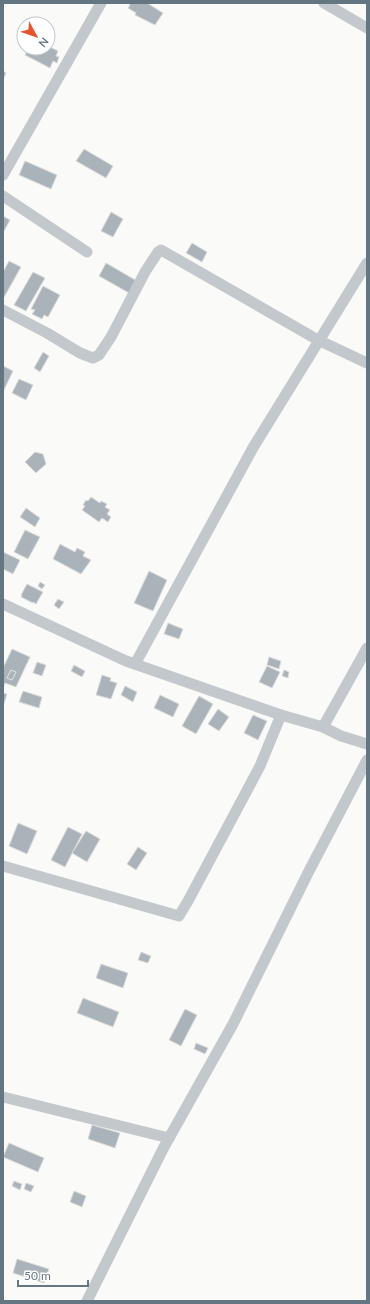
<svg xmlns="http://www.w3.org/2000/svg" width="370" height="1304" viewBox="0 0 370 1304" font-family="Lato,sans-serif">
  <style>
    .building { fill: #aab3b9; stroke: #dcdcda; fill-rule: evenodd }
    .lines { fill: none; stroke-linecap: round; stroke-linejoin: round }
    .street { stroke: #c3c8cc; stroke-width: 11 }
  </style>
  <rect width="100%" height="100%" fill="#fafaf8"/>
  <g class="building">
    <polygon points="128,3 147,3 163,13 155,25 135,15 136,13 128,8 130,5"/>
    <polygon points="48,46 58,51 56,56 59,57 57,63 53,61 50,68 25,55 29,48 48,48"/>
    <polygon points="3,71 6,73 3,80"/>
    <polygon points="84,149 113,166 106,178 76,161"/>
    <polygon points="25,161 57,175 51,189 19,175"/>
    <polygon points="111,212 123,219 113,237 101,231"/>
    <polygon points="3,216 10,220 4,231 3,230"/>
    <polygon points="192,243 207,252 202,262 186,253"/>
    <polygon points="9,261 21,267 3,299 3,272"/>
    <polygon points="106,263 137,281 129,293 99,276"/>
    <polygon points="33,272 45,278 26,311 14,305"/>
    <polygon points="43,286 60,295 48,317 44,315 42,319 32,314 35,310 31,309"/>
    <polygon points="43,352 49,356 40,372 34,368"/>
    <polygon points="3,366 13,371 3,392"/>
    <polygon points="19,379 33,385 26,400 12,393"/>
    <polygon points="35,452 43,454 46,464 36,473 25,462"/>
    <polygon points="91,497 100,503 101,501 107,504 105,507 110,510 107,514 111,517 108,522 102,518 99,522 82,510 85,506 83,505 86,500 88,501"/>
    <polygon points="26,508 40,518 35,527 20,517"/>
    <polygon points="25,530 40,537 28,559 14,552"/>
    <polygon points="60,544 75,552 77,548 85,552 83,556 91,560 81,574 53,559"/>
    <polygon points="3,552 20,560 13,574 3,569"/>
    <polygon points="149,571 167,580 153,611 134,603"/>
    <polygon points="40,582 45,585 42,589 38,586"/>
    <polygon points="27,584 43,592 36,604 33,602 33,603 21,597 22,595 21,595"/>
    <polygon points="58,599 64,602 59,609 54,605"/>
    <polygon points="168,623 183,629 179,639 164,634"/>
    <path d="M 12,649 L 30,657 L 16,687 L 5,683 L 3,688 L 3,668 ZM 11,670 L 16,672 L 12,680 L 7,678 Z"/>
    <polygon points="269,657 281,661 279,669 267,665"/>
    <polygon points="37,662 46,665 42,676 33,673"/>
    <polygon points="74,665 85,671 82,677 71,671"/>
    <polygon points="267,666 280,672 272,688 259,682"/>
    <polygon points="11,670 16,672 12,680 7,678"/>
    <polygon points="284,670 289,672 288,678 282,676"/>
    <polygon points="102,675 111,678 110,681 117,683 111,699 96,695"/>
    <polygon points="125,686 137,692 133,702 121,695"/>
    <polygon points="23,691 42,697 39,708 19,702"/>
    <polygon points="3,693 7,694 3,707"/>
    <polygon points="160,695 179,704 173,717 154,708"/>
    <polygon points="199,696 213,704 196,734 182,726"/>
    <polygon points="218,709 229,717 219,731 208,724"/>
    <polygon points="253,715 267,721 258,740 244,733"/>
    <polygon points="18,823 37,831 27,854 9,846"/>
    <polygon points="68,827 82,834 65,867 51,860"/>
    <polygon points="86,831 100,839 87,862 72,853"/>
    <polygon points="138,847 147,853 136,870 127,864"/>
    <polygon points="141,952 151,956 148,963 138,960"/>
    <polygon points="101,964 128,973 123,988 96,978"/>
    <polygon points="83,998 119,1012 113,1027 77,1013"/>
    <polygon points="185,1009 197,1015 181,1046 169,1040"/>
    <polygon points="196,1043 208,1048 205,1054 194,1049"/>
    <polygon points="92,1125 120,1133 115,1148 88,1139"/>
    <polygon points="9,1143 44,1158 38,1172 3,1157"/>
    <polygon points="14,1181 22,1184 20,1190 12,1186"/>
    <polygon points="26,1183 34,1186 31,1192 24,1189"/>
    <polygon points="74,1191 86,1196 82,1207 70,1202"/>
    <polygon points="17,1259 49,1269 44,1283 13,1273"/>
  </g>
  <g class="lines">
    <g class="street">
      <polyline points="324,3 367,28"/>
      <polyline points="3,175 101,3"/>
      <polyline points="3,196 87,252"/>
      <polyline points="3,310 47,333 80,353 93,358 99,355 111,337 145,272 158,252 161,250 318,340 367,363"/>
      <polyline points="3,604 126,661 281,715 323,727 341,736 367,744"/>
      <polyline points="135,664 254,446 367,263"/>
      <polyline points="323,727 367,648"/>
      <polyline points="3,866 179,916 188,901 260,766 281,715"/>
      <polyline points="3,1097 169,1138"/>
      <polyline points="87,1301 164,1147 233,1024 309,871 367,760"/>
    </g>
  </g>
  <rect width="370" height="1304" fill="none" stroke="#657683" stroke-width="8"/>
  <g transform="translate(36 36) rotate(130)"><circle r="19" fill="#ffffff" stroke="#c1c8cd"/>
  <path d="M0-3L7 15L0 10L-7 15Z" fill="#e4572e"/>
  <text y="-6" font-size="11" font-weight="bold" text-anchor="middle" fill="#657683">N</text>
  </g>
  <path d="M18 1280v6h70v-6" fill="none" stroke="#657683" stroke-width="2"/>
  <text x="24" y="1280" font-size="12" fill="#657683" stroke="#ffffff" stroke-width="3" paint-order="stroke">50 m</text>
</svg>
